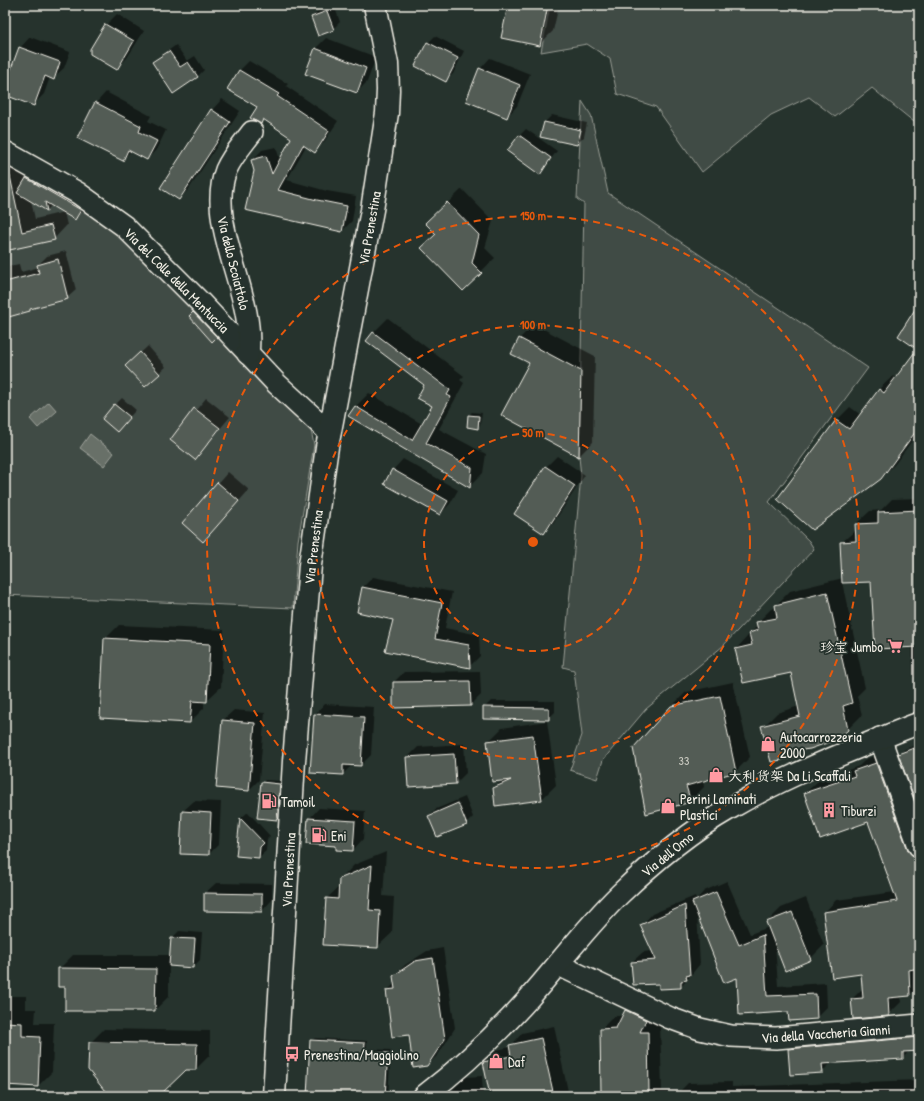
<svg xmlns="http://www.w3.org/2000/svg" width="924" height="1101" viewBox="0 0 924 1101" font-family="'Patrick Hand','LXGW WenKai TC',sans-serif">
  <style>
    .green { fill: #414b45; stroke: #9a9e96 }
    .water { fill: #676f68; stroke: #9fa39b }
    .shadow { fill: #0007 }
    .building { fill: #525c55; stroke: #f4f1e8 }
    .lines { fill: none; stroke-linecap: round; stroke-linejoin: round }
    .minor-casing { stroke: #f4f1e8; stroke-width: 24 }
    .major-casing { stroke: #f4f1e8; stroke-width: 25 }
    .minor { stroke: #26332d; stroke-width: 21 }
    .major { stroke: #26332d; stroke-width: 22 }
    .ring { fill: none; stroke: #e8590c; stroke-width: 2; stroke-dasharray: 7 5 }
    .labels { text-anchor: middle; dominant-baseline: central; stroke-width: 3.5; stroke-linejoin: round; paint-order: stroke }
    .number-label { font-size: 12px; fill: #ccccc3 }
    .street-label { font-size: 14px; fill: #f4f1e8; stroke: #26332d }
    .poi-label { font-size: 14px; fill: #f4f1e8; stroke: #26332d; text-anchor: start }
    .centre { fill: #e8590c; stroke: #26332d; stroke-width: 2 }
    .ring-label { font-size: 12px; text-anchor: middle; font-weight: bold; fill: #e8590c; stroke: #26332d; stroke-width: 3.5; stroke-linejoin: round; paint-order: stroke }
  </style>
  <rect width="100%" height="100%" fill="#26332d"/>
  <filter id="ink" filterUnits="userSpaceOnUse"><feTurbulence type="fractalNoise" baseFrequency=".025" numOctaves="2"/><feDisplacementMap in="SourceGraphic" scale="8" xChannelSelector="R" yChannelSelector="G"/><feConvolveMatrix kernelMatrix="1 2 1 2 8 2 1 2 1" color-interpolation-filters="sRGB"/></filter>
  <g filter="url(#ink)">
    <g class="green">
      <polygon points="550,5 919,5 919,126 872,88 835,117 809,97 771,115 702,172 656,107 617,94 610,59 587,44 541,52"/>
      <polygon points="582,101 591,115 608,193 868,368 769,502 809,541 814,549 723,646 646,709 603,760 597,779 570,770 582,735 574,670 563,667 581,476 579,457 584,204 577,199"/>
      <polygon points="5,161 92,208 311,430 314,445 298,541 293,608 5,595"/>
    </g>
    <g class="water">
      <polygon points="49,402 57,411 38,428 30,419"/>
      <polygon points="90,434 114,453 104,466 80,448"/>
    </g>
    <g class="shadow">
      <polygon points="334,5 340,22 333,29 312,17 319,10"/>
      <polygon points="509,5 559,5 553,31 539,45"/>
      <polygon points="117,14 144,31 127,58 117,68 106,25"/>
      <polygon points="435,36 464,51 453,74 446,80 428,43"/>
      <polygon points="30,37 70,52 64,68 53,78 50,77 44,94 34,104 5,94 5,88 20,48"/>
      <polygon points="326,38 376,57 367,82 357,92 315,49"/>
      <polygon points="176,45 187,61 195,56 204,70 197,77 153,62"/>
      <polygon points="490,58 530,74 517,106 507,117 480,69"/>
      <polygon points="249,61 288,84 286,86 338,121 324,142 314,152 306,146 287,180 327,191 356,196 352,221 342,231 246,209 255,171 252,160 262,150 276,147 280,160 293,137 264,119 260,123 258,107 239,71"/>
      <polygon points="106,92 151,116 148,121 166,130 157,149 147,159 131,151 122,160 96,103"/>
      <polygon points="222,99 240,111 189,189 179,199 212,110"/>
      <polygon points="552,115 587,123 584,137 577,144 545,122"/>
      <polygon points="526,129 557,151 540,173 519,136"/>
      <polygon points="21,155 26,178 37,168 86,208 75,219 52,205 47,210 31,200 35,219 64,212 67,225 54,239 5,250 5,158"/>
      <polygon points="462,189 493,221 485,248 495,258 463,289 437,233 427,223"/>
      <polygon points="66,251 76,290 67,298 34,307 30,310 5,317 5,267 19,264 21,272 39,267 38,265 47,256"/>
      <polygon points="919,305 919,431 895,464 881,478 836,421 850,407 861,415 879,389 893,376 896,379 919,348"/>
      <polygon points="201,306 223,330 212,340 191,316"/>
      <polygon points="388,318 464,376 460,380 464,383 439,429 486,454 483,473 469,487 355,407 369,393 422,424 433,405 425,385 374,332"/>
      <polygon points="534,324 595,356 593,442 579,456 530,363 513,353 520,338"/>
      <polygon points="148,346 166,367 159,373 134,359"/>
      <polygon points="122,398 136,410 117,430 115,405"/>
      <polygon points="206,398 230,417 195,458 171,440"/>
      <polygon points="472,412 482,413 480,425 477,428 469,415"/>
      <polygon points="557,456 585,475 554,522 544,532 515,513 546,467"/>
      <polygon points="403,459 458,490 450,504 440,514 393,470"/>
      <polygon points="228,472 249,490 213,530 183,523"/>
      <polygon points="919,498 919,677 913,677 912,646 872,581 842,582 865,688 857,696 862,715 848,729 803,749 796,756 763,727 777,713 799,706 791,672 736,649 758,625 757,623 771,609 777,607 776,605 790,591 843,578 841,543 857,529 856,524 870,511 881,510 892,499"/>
      <polygon points="373,577 452,592 445,628 479,635 480,656 469,667 394,619 363,587"/>
      <polygon points="119,625 224,630 221,687 206,701 204,701 204,708 190,722 105,639"/>
      <polygon points="480,671 481,695 471,705 394,682 404,672"/>
      <polygon points="733,682 750,757 736,771 703,780 704,787 690,801 647,812 671,707 686,692"/>
      <polygon points="491,701 555,701 555,712 548,719 484,708"/>
      <polygon points="325,704 374,707 371,755 361,765 352,765 343,774 315,715"/>
      <polygon points="234,710 265,713 259,780 249,790 223,720"/>
      <polygon points="547,721 556,785 542,799 494,789 502,780 488,742 502,728"/>
      <polygon points="464,744 466,773 456,783 407,758 418,747"/>
      <polygon points="919,744 919,808 900,754 905,749"/>
      <polygon points="889,751 919,836 919,986 910,995 900,996 901,1002 888,1015 852,999 863,988 862,973 824,913 836,900 895,892 869,821 805,793 818,781 859,766 866,759"/>
      <polygon points="265,780 283,781 280,816 276,819 262,783"/>
      <polygon points="465,797 473,817 466,824 429,816 436,809"/>
      <polygon points="194,801 221,802 219,844 209,854 183,811"/>
      <polygon points="319,808 365,811 363,839 353,850 337,845 309,819"/>
      <polygon points="248,812 270,836 267,839 266,851 259,857 237,855 241,818"/>
      <polygon points="386,852 383,896 394,897 392,933 377,947 327,898 340,886 340,880 354,865"/>
      <polygon points="727,881 750,934 769,927 767,922 781,908 806,898 824,945 810,959 775,944 778,986 826,983 827,1007 816,1018 789,1011 738,977 697,913 700,964 681,987 660,988 660,983 632,962 643,952 653,951 642,925 652,914 695,896 696,900 704,891"/>
      <polygon points="216,883 272,884 272,900 262,911 205,893"/>
      <polygon points="179,931 202,933 200,960 193,967 169,965 169,996 155,1010 66,986 59,969 73,955 171,955 172,938"/>
      <polygon points="443,948 455,1028 438,1055 427,1065 387,991 395,983 394,976 405,965 427,951"/>
      <polygon points="5,996 26,996 26,1009 36,1009 35,1023 54,1023 52,1072 38,1086 5,1084"/>
      <polygon points="638,998 660,1020 662,1091 679,1092 688,1083 732,1082 732,1087 919,1080 919,1096 605,1096 601,1029 614,1016 623,1016 626,1010"/>
      <polygon points="554,1026 569,1096 492,1096 484,1062 497,1050 510,1047 522,1033"/>
      <polygon points="919,1026 919,1050 910,1050 903,1058 832,1062 822,1072 789,1049 802,1037"/>
      <polygon points="104,1029 210,1031 210,1055 196,1069 90,1043"/>
      <polygon points="315,1038 367,1041 367,1049 391,1050 388,1096 308,1096 311,1041"/>
      <polygon points="482,1076 483,1096 451,1096 451,1091 465,1077"/>
    </g>
    <g class="building">
      <polygon points="508,5 548,5 540,46 501,38"/>
      <polygon points="327,11 334,30 318,36 311,17"/>
      <polygon points="105,24 134,41 117,70 90,54 90,49"/>
      <polygon points="427,42 458,58 446,82 415,66"/>
      <polygon points="19,47 60,62 54,80 45,76 34,106 5,95 5,85"/>
      <polygon points="315,48 366,68 357,93 305,74"/>
      <polygon points="169,51 180,67 188,62 198,77 173,94 152,62"/>
      <polygon points="479,68 520,85 507,118 466,101"/>
      <polygon points="239,70 279,94 277,96 329,131 315,153 303,145 278,190 317,200 347,206 342,232 245,210 254,171 251,160 266,156 272,174 291,138 263,119 261,124 250,118 257,107 227,89"/>
      <polygon points="95,102 141,126 139,132 157,141 147,160 128,150 123,161 77,138"/>
      <polygon points="211,109 230,122 179,200 160,188"/>
      <polygon points="544,122 581,130 577,145 540,137"/>
      <polygon points="519,135 551,158 540,175 507,151"/>
      <polygon points="10,176 22,232 51,225 55,240 5,251 5,177"/>
      <polygon points="26,178 81,210 75,220 45,202 47,211 17,193"/>
      <polygon points="447,202 479,235 472,263 482,273 463,291 421,248 436,234 425,223"/>
      <polygon points="58,259 68,299 30,309 30,311 5,318 5,282 39,273 37,265"/>
      <polygon points="919,303 919,427 881,479 812,530 777,499 836,420 849,429 879,389 884,393 917,349 898,336"/>
      <polygon points="193,312 217,337 212,342 189,316"/>
      <polygon points="373,332 450,390 447,395 451,397 426,443 472,468 470,488 348,416 355,406 412,440 432,406 417,398 424,385 366,341"/>
      <polygon points="519,338 581,371 579,457 501,415 529,363 511,354"/>
      <polygon points="140,352 160,374 145,387 125,366"/>
      <polygon points="114,404 130,417 117,432 102,419"/>
      <polygon points="194,408 220,428 195,460 170,440"/>
      <polygon points="468,415 479,416 478,429 467,427"/>
      <polygon points="545,466 575,486 544,534 514,514"/>
      <polygon points="392,469 448,501 440,515 384,484"/>
      <polygon points="217,482 239,501 203,542 182,523"/>
      <polygon points="919,510 919,647 875,649 871,582 842,583 840,542 856,541 855,524 878,523 878,512"/>
      <polygon points="362,587 442,603 435,639 469,645 470,668 385,651 393,620 357,612"/>
      <polygon points="827,592 852,703 843,706 848,730 838,739 810,749 795,751 797,757 771,762 761,726 800,716 791,673 743,683 735,649 752,645 749,633 758,630 756,622 777,618 775,605"/>
      <polygon points="104,638 210,644 207,702 192,701 190,723 100,718"/>
      <polygon points="470,681 471,706 393,708 393,682"/>
      <polygon points="720,696 736,772 686,786 691,802 646,814 633,748 671,706"/>
      <polygon points="483,707 549,708 549,720 483,719"/>
      <polygon points="314,714 364,717 361,766 343,765 343,775 310,773"/>
      <polygon points="222,720 255,723 249,791 216,788"/>
      <polygon points="533,735 542,800 495,806 493,788 511,780 492,782 487,741"/>
      <polygon points="919,746 919,811 898,754"/>
      <polygon points="454,754 456,784 408,787 406,757"/>
      <polygon points="876,763 908,850 912,855 919,858 919,968 909,970 910,996 888,998 889,1016 853,1019 851,999 863,998 861,974 832,978 823,912 897,901 868,822 820,839 804,793 855,776 853,771"/>
      <polygon points="261,782 280,784 277,820 257,818"/>
      <polygon points="458,803 467,825 437,837 428,816"/>
      <polygon points="182,811 211,813 209,855 180,854"/>
      <polygon points="240,818 264,843 260,847 259,858 236,856"/>
      <polygon points="308,818 355,821 353,851 336,850 336,846 306,844"/>
      <polygon points="372,865 369,910 380,911 378,948 323,945 326,898 338,899 339,879"/>
      <polygon points="716,892 739,945 763,935 767,996 816,994 817,1019 789,1021 788,1012 739,1015 737,978 724,983 692,902"/>
      <polygon points="204,893 262,894 262,912 204,911"/>
      <polygon points="685,905 690,975 686,976 687,980 681,981 681,988 659,989 659,984 633,985 631,962 656,960 640,925"/>
      <polygon points="792,912 811,960 785,971 766,922"/>
      <polygon points="171,938 195,939 193,968 169,966"/>
      <polygon points="433,958 445,1039 427,1066 413,1068 409,1035 392,1037 386,990 395,989 393,976 415,961"/>
      <polygon points="58,968 156,969 155,1011 65,1011 65,987 58,987"/>
      <polygon points="625,1010 646,1020 640,1032 648,1032 649,1092 601,1093 600,1029 616,1028"/>
      <polygon points="5,1022 22,1023 22,1036 40,1037 38,1087 5,1085"/>
      <polygon points="919,1037 919,1051 903,1052 903,1059 822,1064 823,1073 790,1075 788,1049"/>
      <polygon points="541,1038 554,1096 490,1096 483,1062 511,1056 509,1045"/>
      <polygon points="310,1040 365,1043 364,1052 388,1053 385,1096 307,1096"/>
      <polygon points="89,1042 197,1044 196,1070 186,1070 159,1096 109,1096 88,1070"/>
    </g>
    <g class="lines">
      <g class="minor-casing">
        <g id="minor">
          <polyline points="5,152 78,193 124,226 200,302 277,384 330,433"/>
          <path d="M 248,354 C 256,294 205,225 226,170 C 232,156 243,144 252,132"/>
          <polyline points="880,738 919,846"/>
          <polyline points="559,963 565,968 670,1018 700,1029 731,1036 776,1038 919,1025"/>
          <path d="M 424,1096 C 462,1067 498,1033 530,997 C 560,963 587,926 620,894 C 652,863 689,832 729,809 C 789,774 854,749 919,723"/>
        </g>
      </g>
      <g class="major-casing">
        <polyline id="major" points="274,1096 294,761 310,565 327,447 372,210 387,113 388,90 387,64 375,5"/>
      </g>
      <use href="#minor" class="minor"/>
      <use href="#major" class="major"/>
    </g>
  </g>
  <g class="ring">
    <circle cx="533" cy="542" r="109"/>
    <circle cx="533" cy="542" r="217"/>
    <circle cx="533" cy="542" r="326"/>
  </g>
  <defs>
    <g id="supermarket-bare" transform="scale(1.2)"><path d="M-6-5.5h2.5l.6 2H6L4.5 2H-2.5L-4.4-4H-6ZM-1.5 3.2a1.3 1.3 0 1 0 .1 0ZM3 3.2a1.3 1.3 0 1 0 .1 0Z" fill="#ff9aa2" stroke="#26332d" stroke-width="2.5" paint-order="stroke"/></g>
    <g id="shop-bare" transform="scale(1.2)"><path d="M-5-2.5h2.3a2.7 3.5 0 0 1 5.4 0H5L5.5 6h-11ZM-1.5-2.5h3a1.5 2.3 0 0 0-3 0Z" fill="#ff9aa2" stroke="#26332d" stroke-width="2.5" paint-order="stroke"/></g>
    <g id="fuel-bare" transform="scale(1.2)"><path d="M-5.5-6h7V0h2V4h1.3V-2.5L3-4.5l.8-.8L6-3V5H2.5V1h-1V6h-7ZM-4.2-4.7v3.2H.2V-4.7Z" fill="#ff9aa2" stroke="#26332d" stroke-width="2.5" paint-order="stroke"/></g>
    <g id="building-bare" transform="scale(1.2)"><path d="M-4-6H4V6H1V3H-1V6H-4ZM-2.5-4.3h1.7v1.8h-1.7ZM.8-4.3h1.7v1.8H.8ZM-2.5-1h1.7V.8h-1.7ZM.8-1h1.7V.8H.8Z" fill="#ff9aa2" stroke="#26332d" stroke-width="2.5" paint-order="stroke"/></g>
    <g id="bus-bare" transform="scale(1.2)"><path d="M-5-6H5V4H4V6H2V4H-2V6H-4V4H-5ZM-3.5-4V0h7V-4ZM-3.5 1.2v1.5H-2V1.2ZM2 1.2v1.5H3.5V1.2Z" fill="#ff9aa2" stroke="#26332d" stroke-width="2.5" paint-order="stroke"/></g>
  </defs>
  <g fill-rule="evenodd">
    <use href="#supermarket-bare" x="895" y="646"/>
    <use href="#shop-bare" x="768" y="744"/>
    <use href="#shop-bare" x="716" y="775"/>
    <use href="#fuel-bare" x="269" y="801"/>
    <use href="#shop-bare" x="668" y="806"/>
    <use href="#building-bare" x="829" y="810"/>
    <use href="#fuel-bare" x="319" y="835"/>
    <use href="#bus-bare" x="292" y="1054"/>
    <use href="#shop-bare" x="496" y="1061"/>
  </g>
  <g class="labels">
    <g class="number-label">
      <text x="684" y="760">33</text>
    </g>
    <g class="street-label">
      <text transform="translate(369 228) rotate(-80)">Via Prenestina</text>
      <text transform="translate(234 263) rotate(76)">Via dello Scoiattolo</text>
      <text transform="translate(177 280) rotate(45)">Via del Colle della Mentuccia</text>
      <text transform="translate(313 547) rotate(-83)">Via Prenestina</text>
      <text transform="translate(667 854) rotate(-39)">Via dell'Omo</text>
      <text transform="translate(288 870) rotate(-87)">Via Prenestina</text>
      <text transform="translate(826 1033) rotate(-4)">Via della Vaccheria Gianni</text>
    </g>
    <g class="poi-label">
      <text x="883" y="646" text-anchor="end">珍宝 Jumbo</text>
      <text x="780" y="736">Autocarrozzeria<tspan x="780" dy="16">2000</tspan></text>
      <text x="728" y="775">大利货架 Da Li Scaffali</text>
      <text x="680" y="798">Perini Laminati<tspan x="680" dy="16">Plastici</tspan></text>
      <text x="281" y="801">Tamoil</text>
      <text x="841" y="810">Tiburzi</text>
      <text x="331" y="835">Eni</text>
      <text x="304" y="1054">Prenestina/Maggiolino</text>
      <text x="508" y="1061">Daf</text>
    </g>
  </g>
  <circle cx="533" cy="542" r="6" class="centre"/>
  <g class="ring-label">
    <text x="533" y="220">150 m</text>
    <text x="533" y="329">100 m</text>
    <text x="533" y="437">50 m</text>
  </g>
  <rect width="924" height="1101" fill="none" stroke="#26332d" stroke-width="20"/>
  <rect x="10" y="10" width="904" height="1081" fill="none" stroke="#f4f1e8" stroke-width="1.5" filter="url(#ink)"/>
</svg>
